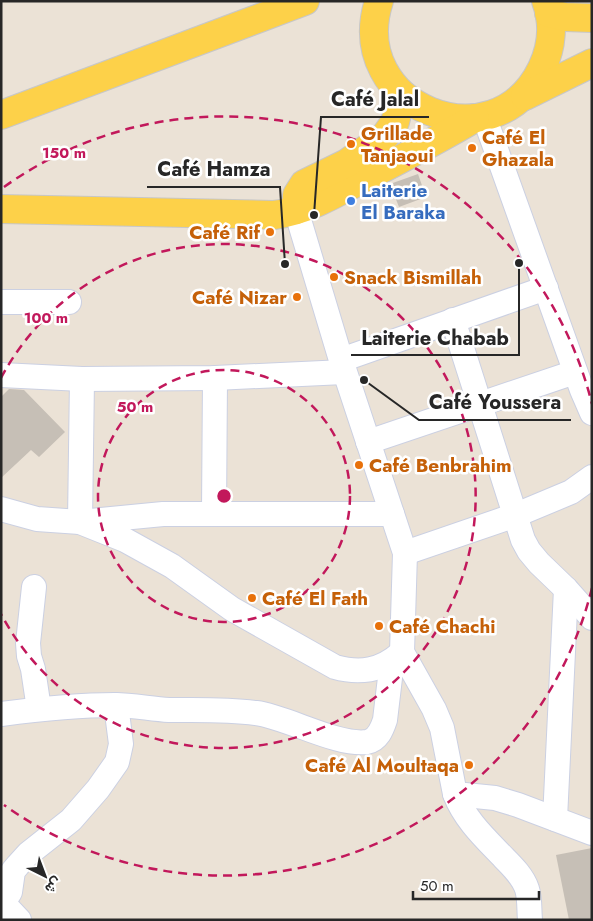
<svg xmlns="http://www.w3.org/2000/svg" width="593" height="921" viewBox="0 0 593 921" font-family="Jost,Vazirmatn,sans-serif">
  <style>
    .building { fill: #c6bfb6 }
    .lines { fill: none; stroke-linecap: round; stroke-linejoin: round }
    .minor-casing { stroke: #cbd0e2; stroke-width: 26 }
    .major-casing { stroke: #c7c7c7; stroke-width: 30 }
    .minor { stroke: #fff; stroke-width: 24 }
    .major { stroke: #fdd149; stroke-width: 28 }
    .ring { fill: none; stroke: #c2185b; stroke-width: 2.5; stroke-dasharray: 9 6 }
    .food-dot { fill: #e8710a; stroke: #fff; stroke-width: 2 }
    .shop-dot { fill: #3f7fe0; stroke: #fff; stroke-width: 2 }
    .labels { text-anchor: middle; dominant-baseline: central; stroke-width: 5; stroke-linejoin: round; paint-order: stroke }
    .food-label { font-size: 19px; font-weight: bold; fill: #c56008; stroke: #fff; text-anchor: start }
    .shop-label { font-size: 19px; font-weight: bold; fill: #366cbe; stroke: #fff; text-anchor: start }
    .centre { fill: #c2185b; stroke: #fff; stroke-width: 2.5 }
    .ring-label { font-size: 15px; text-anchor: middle; font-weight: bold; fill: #c2185b; stroke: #fff; stroke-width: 5; stroke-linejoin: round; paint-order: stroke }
    .leader { fill: none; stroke: #272727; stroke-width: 2 }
    .callout-dot { fill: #272727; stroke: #fff; stroke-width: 2 }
    .callout-label { font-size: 20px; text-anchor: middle; font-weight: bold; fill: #272727; stroke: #fff; stroke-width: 5; stroke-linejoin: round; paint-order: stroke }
  </style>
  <rect width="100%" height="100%" fill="#ebe2d6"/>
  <g class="building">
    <polygon points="418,174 426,197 399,207 390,184"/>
    <polygon points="9,389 24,390 65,432 39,457 31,450 1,478 1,397"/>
    <polygon points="592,848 592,920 569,920 556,855"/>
  </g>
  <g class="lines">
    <g class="minor-casing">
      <g id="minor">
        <polyline points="484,116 582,390 592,413"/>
        <polyline points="296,210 341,360 405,553 402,652 434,709 442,728 455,794 495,798 518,805 592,833"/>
        <polyline points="1,302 69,302"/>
        <polyline points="453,320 523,540 529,551 539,563 566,589 592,618"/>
        <polyline points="341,360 546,288"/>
        <polyline points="1,375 82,379 215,378 344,372"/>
        <polyline points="82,379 80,522 163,514 392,514"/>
        <polyline points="368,442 575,372"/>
        <path d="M 1,509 L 37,519 L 80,522 L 125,540 L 172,566 L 232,609 L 335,667 C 360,674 381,671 401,653"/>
        <polyline points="214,514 215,378"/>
        <polyline points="405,553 516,515 571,492 592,477"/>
        <polyline points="34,587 28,643 29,656 33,669 39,709"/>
        <path d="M 1,714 C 39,709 77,705 115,705 C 133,705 151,709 169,710 C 198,710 227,709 256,713 C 287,717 337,746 367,742 C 378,740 382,729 385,720 L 392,661"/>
        <path d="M 455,794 C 465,820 486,839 504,858 C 513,867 523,877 527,889 C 530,898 529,910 530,920"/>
        <polyline points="555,819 566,589"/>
        <polyline points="3,903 19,920"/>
        <polyline points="1,906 10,892 13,871 18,865 28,854 71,820 98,789 117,762 121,744 116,705"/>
      </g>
    </g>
    <g class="major-casing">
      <g id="major">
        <path d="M 379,1 C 345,107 495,167 542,68 C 552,47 554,23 546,1"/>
        <polyline points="549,13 565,17 592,18"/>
        <polyline points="525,96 592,63"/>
        <polyline points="1,115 305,1"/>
        <path d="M 1,209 L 274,215 C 308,211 340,191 370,175 C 405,157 441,138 475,118"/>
        <polyline points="296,210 297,195 304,184 347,163 385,136 395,122 402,95"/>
      </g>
    </g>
    <use href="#minor" class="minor"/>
    <use href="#major" class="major"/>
  </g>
  <g class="ring">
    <circle cx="224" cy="496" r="126"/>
    <path d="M1 378A252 252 0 1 1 1 614"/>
    <path d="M592 588A379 379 0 0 1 4 805M4 187A379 379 0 0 1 592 404"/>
  </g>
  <g class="food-dot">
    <circle cx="351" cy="144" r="5"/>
    <circle cx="472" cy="148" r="5"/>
    <circle cx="270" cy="232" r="5"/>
    <circle cx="334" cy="277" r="5"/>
    <circle cx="297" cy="297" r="5"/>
    <circle cx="359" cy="465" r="5"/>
    <circle cx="252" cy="598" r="5"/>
    <circle cx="379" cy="626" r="5"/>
    <circle cx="469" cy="765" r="5"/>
  </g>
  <circle class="shop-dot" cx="351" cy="201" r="5"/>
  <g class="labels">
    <g class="food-label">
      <text x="361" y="133">Grillade<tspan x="361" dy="22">Tanjaoui</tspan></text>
      <text x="482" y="137">Café El<tspan x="482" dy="22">Ghazala</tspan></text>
      <text x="260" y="232" text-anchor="end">Café Rif</text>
      <text x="344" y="277">Snack Bismillah</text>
      <text x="287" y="297" text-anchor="end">Café Nizar</text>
      <text x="369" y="465">Café Benbrahim</text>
      <text x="262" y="598">Café El Fath</text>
      <text x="389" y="626">Café Chachi</text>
      <text x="459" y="765" text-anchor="end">Café Al Moultaqa</text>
    </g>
    <g class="shop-label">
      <text x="361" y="190">Laiterie<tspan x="361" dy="22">El Baraka</tspan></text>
    </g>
  </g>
  <circle cx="224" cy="496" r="8" class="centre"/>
  <g class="ring-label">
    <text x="64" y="158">150 m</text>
    <text x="46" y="323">100 m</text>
    <text x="135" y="412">50 m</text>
  </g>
  <path class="leader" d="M314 215L321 117H429M285 264L280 187H147M519 263L519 355H351M364 380L419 420H571"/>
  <g class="callout-dot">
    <circle cx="314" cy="215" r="5"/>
    <circle cx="285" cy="264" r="5"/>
    <circle cx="519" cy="263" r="5"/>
    <circle cx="364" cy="380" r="5"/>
  </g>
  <g class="callout-label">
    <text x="375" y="106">Café Jalal</text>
    <text x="214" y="176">Café Hamza</text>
    <text x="435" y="345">Laiterie Chabab</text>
    <text x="495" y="409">Café Youssera</text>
  </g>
  <rect width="593" height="921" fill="none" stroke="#272727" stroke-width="5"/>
  <g transform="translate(45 876) rotate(138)" stroke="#ffffff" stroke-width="4" paint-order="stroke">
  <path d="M0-4L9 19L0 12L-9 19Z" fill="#272727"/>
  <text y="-8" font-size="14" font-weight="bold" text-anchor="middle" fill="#272727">ش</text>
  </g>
  <path d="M413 891v8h126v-8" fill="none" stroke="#272727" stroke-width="2.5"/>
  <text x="420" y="891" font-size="15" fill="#272727" stroke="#ffffff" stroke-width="4" paint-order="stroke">50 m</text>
</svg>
